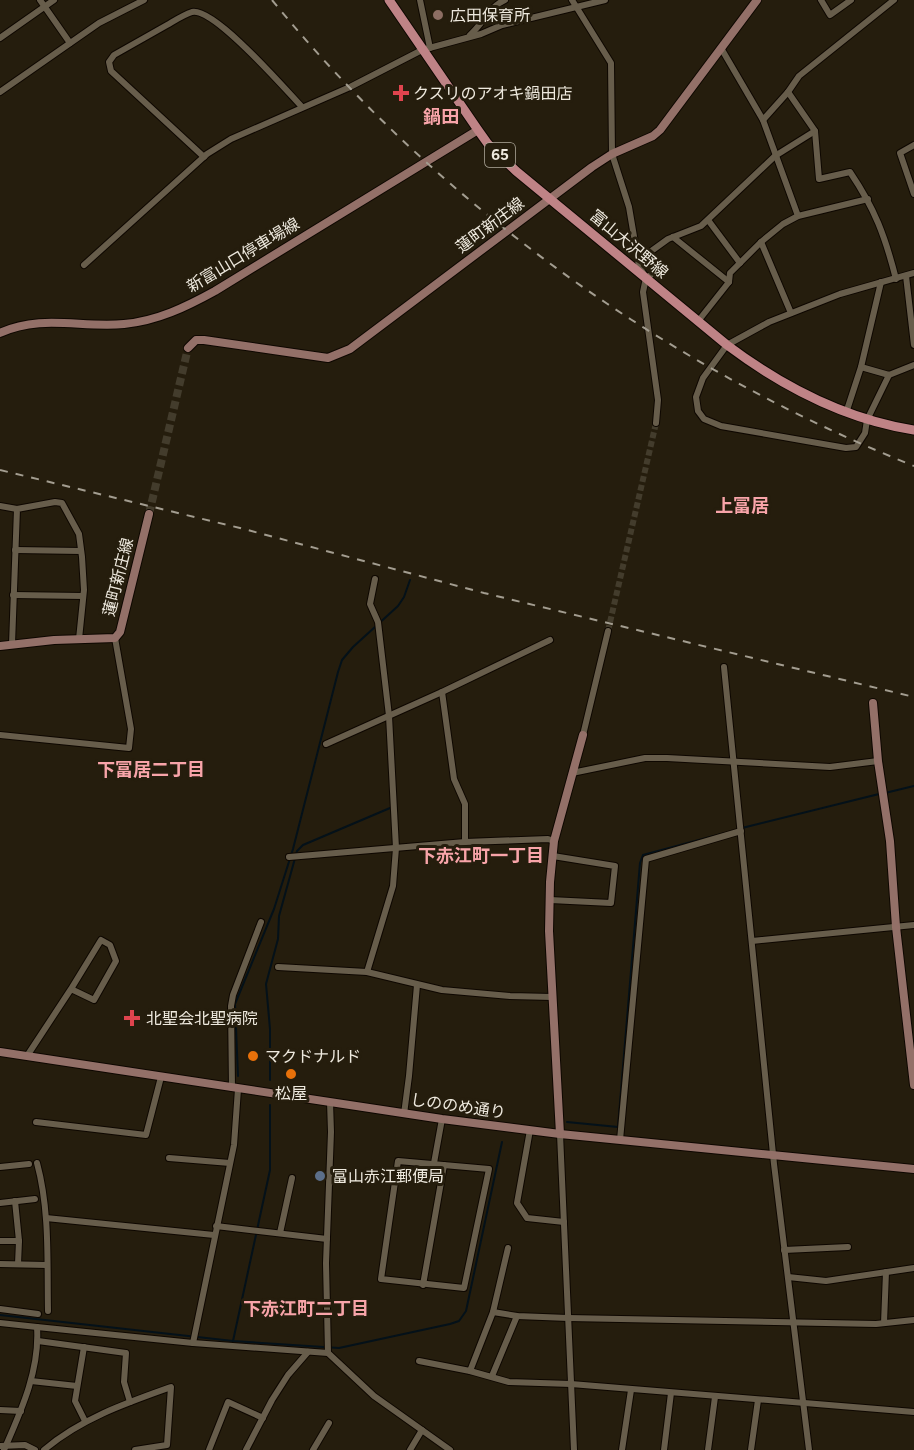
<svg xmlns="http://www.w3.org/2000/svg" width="914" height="1450" viewBox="0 0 914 1450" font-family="Figtree,'Noto Sans JP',sans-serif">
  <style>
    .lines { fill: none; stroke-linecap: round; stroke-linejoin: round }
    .stream { stroke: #041119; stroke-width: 2 }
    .street-tunnel { stroke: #433c2c; stroke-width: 6; stroke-dasharray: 6 3; stroke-linecap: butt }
    .secondary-tunnel { stroke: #433c2c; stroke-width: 8; stroke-dasharray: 8 4; stroke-linecap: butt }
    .street-casing { stroke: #0e0700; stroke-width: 8 }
    .secondary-casing { stroke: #0e0700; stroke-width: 10 }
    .primary-casing { stroke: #0e0700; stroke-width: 11 }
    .street { stroke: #675d4b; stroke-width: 6 }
    .secondary { stroke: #937068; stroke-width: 8 }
    .primary { stroke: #bf8386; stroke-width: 9 }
    .rail { stroke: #a39d90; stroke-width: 2; stroke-dasharray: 8 8; stroke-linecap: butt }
    .education-dot { fill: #8d6e63; stroke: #251d0d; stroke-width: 2 }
    .health-dot { fill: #e0444e; stroke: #251d0d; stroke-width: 2 }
    .food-dot { fill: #e8710a; stroke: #251d0d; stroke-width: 2 }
    .service-dot { fill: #5c6f8a; stroke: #251d0d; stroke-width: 2 }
    .labels { text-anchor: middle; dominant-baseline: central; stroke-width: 6; stroke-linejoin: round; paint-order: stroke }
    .shield { fill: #251d0d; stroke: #b2ac9f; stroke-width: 1.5 }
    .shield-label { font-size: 15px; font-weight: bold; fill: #eee9de }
    .poi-label { font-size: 16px; fill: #eee9de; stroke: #251d0d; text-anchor: start }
    .street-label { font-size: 16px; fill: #eee9de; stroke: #251d0d }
    .neighbourhood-label { font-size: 18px; font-weight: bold; fill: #f8a4a9; stroke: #251d0d }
  </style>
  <rect width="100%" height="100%" fill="#251d0d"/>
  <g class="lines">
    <g class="stream">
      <polyline points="885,793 914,786"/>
      <polyline points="742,828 879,794"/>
      <polyline points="238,1076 235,1004 274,909 293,849 338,672 342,660 353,647 398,606 404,597 410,580"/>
      <polyline points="270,1080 270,1029 266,984 278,939 279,916 297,851 303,845 390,808"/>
      <polyline points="567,1122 618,1127 640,863 643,855 725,833"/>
      <polyline points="0,1315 233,1341 339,1348 450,1324 459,1321 466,1311 502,1142"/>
      <polyline points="233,1341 270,1170 270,1105"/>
    </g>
    <polyline class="street-tunnel" points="608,631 656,423"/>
    <polyline class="secondary-tunnel" points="149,514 188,348"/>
    <g class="street-casing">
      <g id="street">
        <polyline points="40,0 70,43"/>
        <polyline points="420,0 430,48"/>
        <polyline points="572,0 611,63 612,154 629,207 639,266 646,278 643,292 658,400 656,423"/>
        <polyline points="821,0 830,15 851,0"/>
        <path d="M 470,35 C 482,25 490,6 505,0"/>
        <polyline points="0,38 54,0"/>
        <polyline points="721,48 763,120 798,216"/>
        <polyline points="0,92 99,23 144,0"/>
        <path d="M 788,92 L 815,131 L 819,179 L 850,172 C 875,209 885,236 896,279"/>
        <polyline points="763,120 788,92 799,76 894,0"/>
        <polyline points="914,145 900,153 914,194"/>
        <path d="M 204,157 L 111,71 L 109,62 L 114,55 C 132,45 149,35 167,25 C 174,21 183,15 192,12 C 214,7 285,89 302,107"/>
        <polyline points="708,220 740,263"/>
        <polyline points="673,237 729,282"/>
        <polyline points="761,242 791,313"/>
        <polyline points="84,265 207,154 231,139 350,87 422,50 481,34 502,25 605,0"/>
        <polyline points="906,276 914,345"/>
        <polyline points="646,278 657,271 650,252 668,239 701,226 775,156 815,131"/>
        <polyline points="699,320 729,282 730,273 761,242 783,224 798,216 868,199"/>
        <polyline points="861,367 889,375 914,365"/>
        <polyline points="889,375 867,420 865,433 856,447 846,448 721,426 704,419 698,411 696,397 703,378 727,345 769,322 840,294 914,273"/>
        <polyline points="846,413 861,367 881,282"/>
        <polyline points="0,506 17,509"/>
        <polyline points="15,550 81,551"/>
        <polyline points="375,579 370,604 378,622 389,716 396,848 393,886 367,972 442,990 510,996 552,997"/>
        <polyline points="13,595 83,596"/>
        <polyline points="12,644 17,509 55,502 62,503 79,534 82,557 84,590 79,639"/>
        <polyline points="724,667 774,1164 809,1450"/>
        <polyline points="442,692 454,779 465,804 465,842"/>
        <polyline points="0,735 129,748 131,729 115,638"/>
        <polyline points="583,735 608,631"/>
        <polyline points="326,744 442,692 550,640"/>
        <polyline points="572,773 645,758 667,758 830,767 878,761"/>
        <polyline points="289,857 465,842 548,839 554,841"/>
        <polyline points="550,900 611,903 615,866 553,856"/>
        <polyline points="752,941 914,925"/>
        <polyline points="278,967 367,972"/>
        <polyline points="27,1056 71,989 94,1000 116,961 110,945 101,940 71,989"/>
        <polyline points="232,1088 231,1006 233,995 261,922"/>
        <polyline points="330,1102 331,1132 326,1263 328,1353 374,1396 450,1450"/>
        <polyline points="404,1114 409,1076 417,985"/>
        <polyline points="36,1122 146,1135 161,1077"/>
        <polyline points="530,1130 517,1203 527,1218 564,1222"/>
        <polyline points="560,1134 574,1450"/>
        <polyline points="620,1140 646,859 741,831"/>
        <polyline points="169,1158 230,1163"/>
        <polygon points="398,1161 489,1169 464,1288 381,1279"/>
        <path d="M 37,1163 C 50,1211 47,1262 48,1311"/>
        <polyline points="434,1163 442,1119"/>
        <polyline points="0,1167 29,1164"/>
        <polyline points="15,1201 19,1241 18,1264"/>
        <polyline points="0,1203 35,1199"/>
        <polyline points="46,1218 214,1235"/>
        <polyline points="216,1226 327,1239"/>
        <polyline points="280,1233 292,1178"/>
        <polyline points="0,1241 19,1241"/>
        <polyline points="784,1250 848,1247"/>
        <polyline points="0,1264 47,1265"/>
        <polyline points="788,1277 826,1281 914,1268"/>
        <polyline points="423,1285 444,1165"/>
        <polyline points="0,1309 38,1314"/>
        <polyline points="493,1312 517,1316 568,1318 876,1324 914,1320"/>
        <path d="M 0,1323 L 37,1327 C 40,1370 21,1411 4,1450"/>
        <polyline points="884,1323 886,1272"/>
        <polyline points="37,1327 193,1343 328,1353"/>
        <polyline points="38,1341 126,1353 124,1382 130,1402"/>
        <polyline points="193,1343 234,1145 238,1089"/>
        <polyline points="84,1347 75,1401 85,1421"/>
        <polyline points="419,1361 470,1371 509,1382 571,1384 914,1412"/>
        <polyline points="470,1371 493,1312 508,1248"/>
        <polyline points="492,1376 517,1316"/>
        <polyline points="31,1381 77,1386"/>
        <polyline points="0,1410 21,1411"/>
        <polyline points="0,1446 25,1445 35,1450"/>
        <path d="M 44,1450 C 80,1419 126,1403 171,1387 L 167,1445 L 135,1450"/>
        <polyline points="209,1450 228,1402 263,1418"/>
        <polyline points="246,1450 272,1400 288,1375 308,1352"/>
        <polyline points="313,1450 329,1423"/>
        <polyline points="410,1450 422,1430"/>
        <polyline points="622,1450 631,1390"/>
        <polyline points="664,1450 671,1393"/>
        <polyline points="708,1450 715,1397"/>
        <polyline points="751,1450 758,1400"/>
      </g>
    </g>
    <g class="secondary-casing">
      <g id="secondary">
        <path d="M 0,333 C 40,314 81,328 124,324 C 157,321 186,307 215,291 L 478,130"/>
        <polyline points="188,348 196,340 204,340 328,358 350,349 592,167 612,154 653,136 660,130 757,0"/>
        <polyline points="0,646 54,640 115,638 120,632 149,514"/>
        <polyline points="873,703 878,761 890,841 896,927 914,1085"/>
        <polyline points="0,1052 442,1119 560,1134 914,1169"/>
        <polyline points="560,1134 549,931 550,882 554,841 583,735"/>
      </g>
    </g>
    <g class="primary-casing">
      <path id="primary" d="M 389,0 L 478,130 L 488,144 L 516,171 L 727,345 C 783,387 844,419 914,430"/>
    </g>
    <use href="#street" class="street"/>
    <use href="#secondary" class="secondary"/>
    <use href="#primary" class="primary"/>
    <g class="rail">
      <path d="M 272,0 C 441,207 667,367 914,466"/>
      <polyline points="0,470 240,528 484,593 914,697"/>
    </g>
  </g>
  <circle class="education-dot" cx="438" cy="15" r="6"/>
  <g class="health-dot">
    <path d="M398 84h6v6h6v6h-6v6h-6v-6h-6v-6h6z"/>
    <path d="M129 1009h6v6h6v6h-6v6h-6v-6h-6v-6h6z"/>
  </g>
  <g class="food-dot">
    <circle cx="253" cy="1056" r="6"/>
    <circle cx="291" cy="1074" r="6"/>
  </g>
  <circle class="service-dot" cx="320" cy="1176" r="6"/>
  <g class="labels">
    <rect class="shield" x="485" y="143" width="30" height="24" rx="4.5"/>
    <g class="shield-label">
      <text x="500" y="155">65</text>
    </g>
    <g class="poi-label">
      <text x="450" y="15">広田保育所</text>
      <text x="413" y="93">クスリのアオキ鍋田店</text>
      <text x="146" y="1018">北聖会北聖病院</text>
      <text x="265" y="1056">マクドナルド</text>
      <text x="291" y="1093" text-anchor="middle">松屋</text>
      <text x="332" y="1176">富山赤江郵便局</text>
    </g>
    <g class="street-label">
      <text transform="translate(490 225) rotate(-37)">蓮町新庄線</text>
      <text transform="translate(629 244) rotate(40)">富山大沢野線</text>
      <text transform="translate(243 255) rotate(-31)">新富山口停車場線</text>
      <text transform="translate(118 577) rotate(-76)">蓮町新庄線</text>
      <text transform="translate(458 1106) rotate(8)">しののめ通り</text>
    </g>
    <g class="neighbourhood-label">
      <text x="441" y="117">鍋田</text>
      <text x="742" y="506">上冨居</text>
      <text x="151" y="770">下冨居二丁目</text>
      <text x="481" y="856">下赤江町一丁目</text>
      <text x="306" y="1309">下赤江町二丁目</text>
    </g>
  </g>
</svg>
